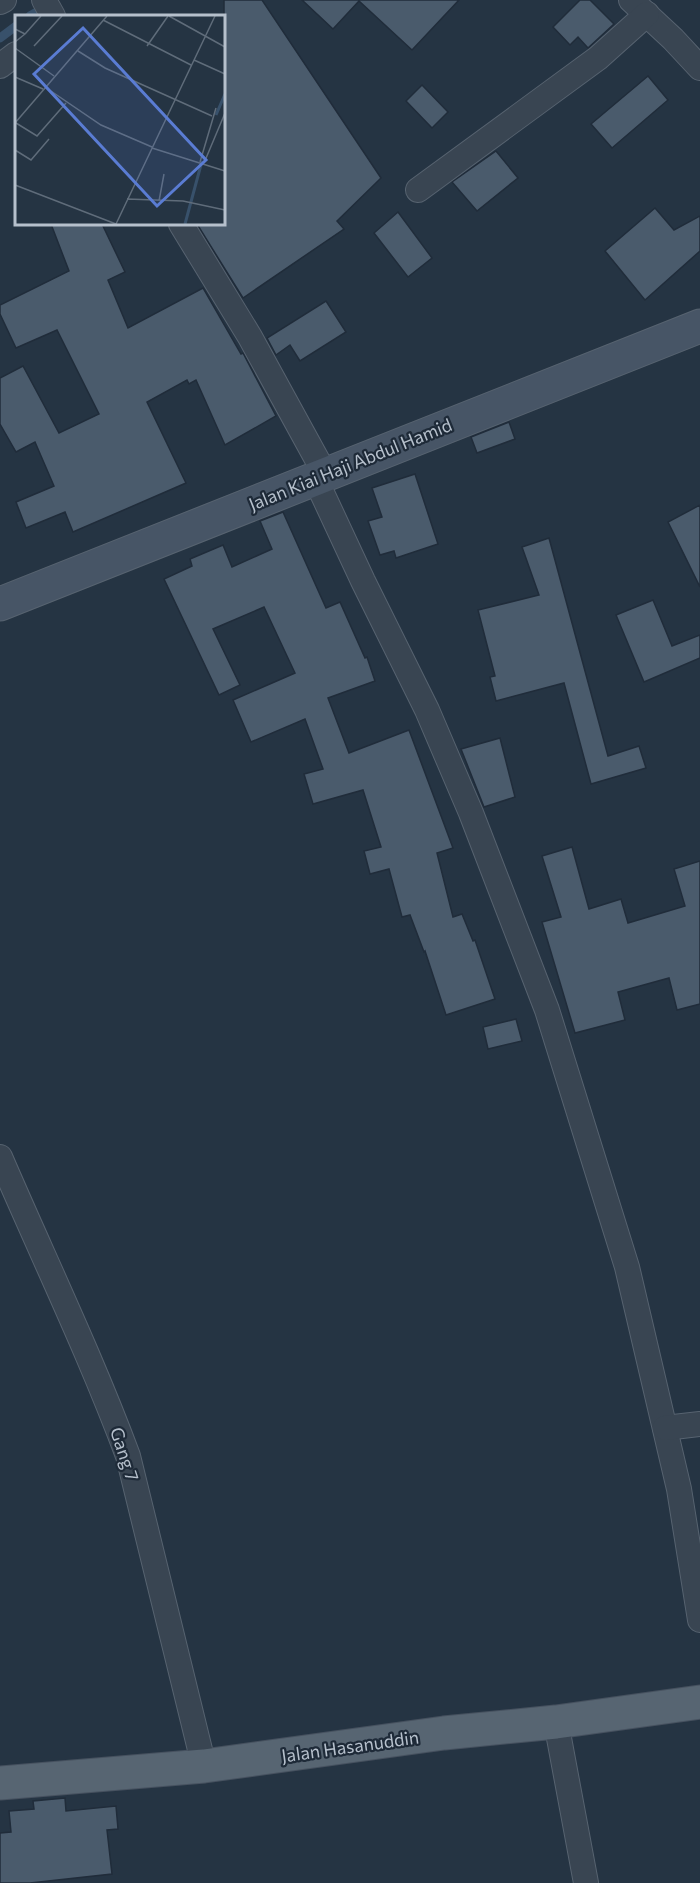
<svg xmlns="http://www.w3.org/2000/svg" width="700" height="1883" viewBox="0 0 700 1883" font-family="Commissioner,sans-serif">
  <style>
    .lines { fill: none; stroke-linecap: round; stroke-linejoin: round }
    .stream { stroke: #38516b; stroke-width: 9 }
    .building { fill: #4a5b6c; stroke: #202c3a; stroke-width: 1.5 }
    .street-casing { stroke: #576370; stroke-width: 26 }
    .secondary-casing { stroke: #576370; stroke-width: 35 }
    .primary-casing { stroke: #46515f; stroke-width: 35 }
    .street { stroke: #394552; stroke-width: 24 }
    .secondary { stroke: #475566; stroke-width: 33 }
    .primary { stroke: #576572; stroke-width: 33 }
    .labels { text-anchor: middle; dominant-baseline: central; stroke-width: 4.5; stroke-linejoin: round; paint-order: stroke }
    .street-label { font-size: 18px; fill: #b6c0cc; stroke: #1e2a38 }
    .inset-river { fill: none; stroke: #38516b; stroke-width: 3 }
    .inset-road { fill: none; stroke: #5f6c7a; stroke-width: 1.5 }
    .view { fill: #5a7cd3; fill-opacity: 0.15; stroke: #5a7cd3; stroke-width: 3 }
    .inset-edge { fill: none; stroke: #b6c0cc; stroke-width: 3 }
  </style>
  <rect width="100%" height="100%" fill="#253443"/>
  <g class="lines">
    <g class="stream">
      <polyline points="30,16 37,12"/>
      <polyline points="0,38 16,26"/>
    </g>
  </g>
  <g class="building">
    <polygon points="224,0 262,0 381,178 337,221 344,229 243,298 197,224 224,224"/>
    <polygon points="302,0 459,0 412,50 359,1 333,29"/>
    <polygon points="580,0 590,0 614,24 588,48 578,37 570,45 553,27"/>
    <polygon points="648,76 668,100 612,148 591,124"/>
    <polygon points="422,85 448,112 432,128 406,101"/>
    <polygon points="496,151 518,178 477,211 452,182"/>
    <polygon points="655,208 674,230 700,216 700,251 645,300 605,251"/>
    <polygon points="398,212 432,258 408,277 374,233"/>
    <polygon points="51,224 102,224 125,272 108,280 128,328 203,288 241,354 243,353 276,416 225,445 196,380 189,384 187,380 147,402 186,483 73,532 65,512 26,528 16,502 54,486 35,442 16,452 0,424 0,378 23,366 59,433 99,414 57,330 16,348 0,314 0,305 69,271"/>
    <polygon points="326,301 346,332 300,361 290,345 276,355 267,338"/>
    <polygon points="509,422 515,439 477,453 471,437"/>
    <polygon points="415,474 438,544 396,558 394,551 380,555 368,521 382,517 372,488"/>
    <polygon points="700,505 700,587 668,522"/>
    <polygon points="283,512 326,608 340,602 365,658 367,657 375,681 328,698 349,753 409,730 453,848 437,853 453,917 462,914 473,941 475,940 495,999 446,1015 425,951 424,952 410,915 402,917 389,869 370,874 364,851 381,847 363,790 313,804 304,774 323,769 305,719 251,742 233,700 295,673 264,607 213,629 240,685 219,695 164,579 192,566 190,559 223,545 232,567 272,549 260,521"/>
    <polygon points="549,538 608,756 639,746 646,768 591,784 564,683 496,701 490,677 495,676 478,610 539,595 522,547"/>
    <polygon points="653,600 672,646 700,635 700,658 644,682 616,615"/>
    <polygon points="500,738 515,797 484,807 461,749"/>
    <polygon points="572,847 589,909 621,899 628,923 685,906 674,869 700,861 700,1004 677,1010 669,978 618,992 625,1020 575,1033 542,922 561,917 542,856"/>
    <polygon points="516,1019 522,1041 488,1049 483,1027"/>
    <polygon points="65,1798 66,1811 116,1806 118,1829 107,1830 112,1874 30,1883 0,1883 0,1833 11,1832 9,1811 34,1809 33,1801"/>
  </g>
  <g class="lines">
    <g class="street-casing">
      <g id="street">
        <polyline points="44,0 53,16"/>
        <polyline points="631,0 673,39 700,68"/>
        <polyline points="0,2 4,0"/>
        <polyline points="0,66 16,54"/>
        <polyline points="418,190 598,58 647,14"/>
        <polyline points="181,224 250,337 325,474"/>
        <polyline points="315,478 363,581 427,710 471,813 547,1010 627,1267 679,1489 700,1620"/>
        <path d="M 0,1157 C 43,1257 90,1354 128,1456 L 204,1766"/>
        <polyline points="665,1428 700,1424"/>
        <polyline points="556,1722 586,1883"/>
      </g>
    </g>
    <g class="secondary-casing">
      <polyline id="secondary" points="0,604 700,326"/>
    </g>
    <g class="primary-casing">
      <polyline id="primary" points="0,1783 204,1766 444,1733 556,1722 700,1702"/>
    </g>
    <use href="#street" class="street"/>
    <use href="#secondary" class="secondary"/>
    <use href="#primary" class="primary"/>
  </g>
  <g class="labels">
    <g class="street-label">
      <text transform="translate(350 464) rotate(-22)">Jalan Kiai Haji Abdul Hamid</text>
      <text transform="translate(125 1454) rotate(72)">Gang 7</text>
      <text transform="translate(350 1746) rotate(-8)">Jalan Hasanuddin</text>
    </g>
  </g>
  <g transform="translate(15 15)">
    <rect width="210" height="210" fill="#253443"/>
    <path class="inset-river" d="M 201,100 L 210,79M 170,209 L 187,146"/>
    <path class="inset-road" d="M 154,1 L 210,32M 88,5 L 176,50M 0,14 L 10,19 L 0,27M 10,19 L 26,1M 19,31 L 47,1M 132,31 L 153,1M 0,33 L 39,61M 63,36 L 90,53 L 197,101M 179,45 L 210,59M 0,62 L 28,74M 30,72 L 86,110 L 137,132M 0,108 L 92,1M 1,108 L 22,121 L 51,88M 137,133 L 210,156M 0,135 L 16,145 L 34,124M 185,147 L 201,93M 189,148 L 210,98M 0,170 L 101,209M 112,184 L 168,186 L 210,195M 144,186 L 149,159M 101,209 L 200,1"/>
    <path class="view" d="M 68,13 L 191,145 L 142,191 L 19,59 Z"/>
    <rect width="210" height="210" class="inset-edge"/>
  </g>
</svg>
